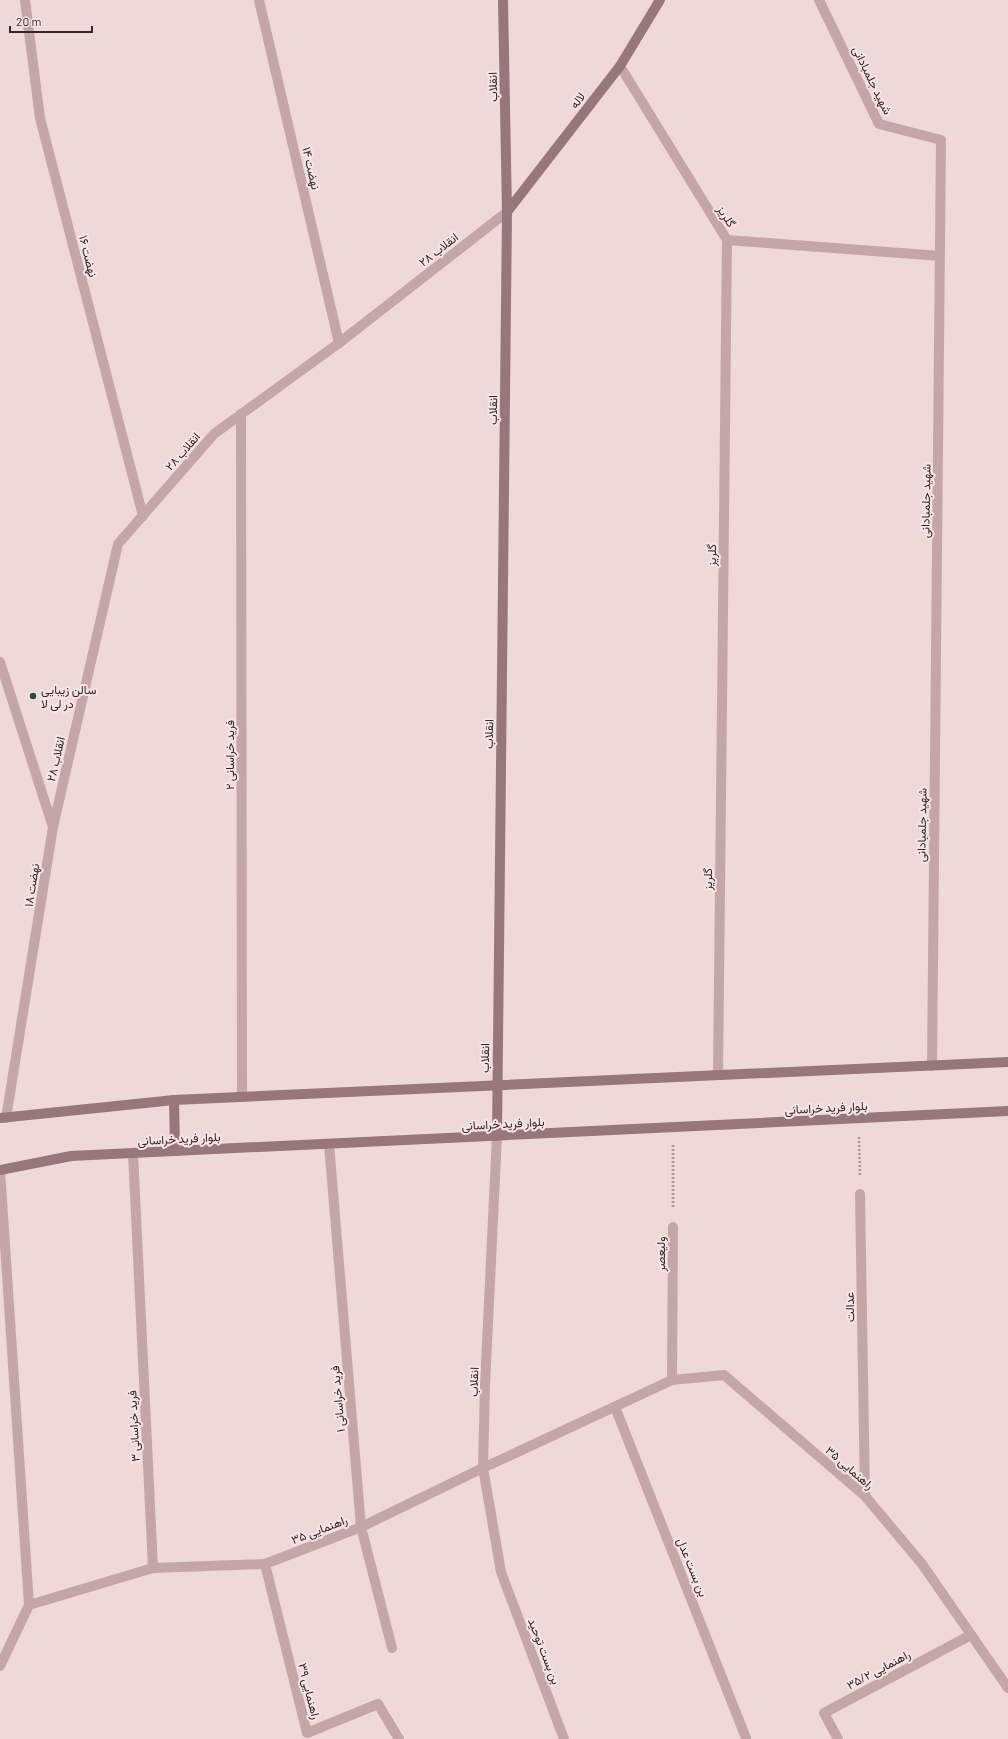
<svg xmlns="http://www.w3.org/2000/svg" width="1008" height="1739" viewBox="0 0 1008 1739" font-family="Barlow,Vazirmatn,sans-serif">
  <style>
    .lines { fill: none; stroke-linecap: round; stroke-linejoin: round }
    .path { stroke: #b09092; stroke-width: 2.5; stroke-dasharray: 2 2; stroke-linecap: butt }
    .street { stroke: #c5a6a7; stroke-width: 10 }
    .secondary { stroke: #98777c; stroke-width: 10 }
    .poi-dot { fill: #204f3a; stroke: #f7e4e4; stroke-width: 1.5 }
    .labels { text-anchor: middle; dominant-baseline: central; stroke-width: 4; stroke-linejoin: round; paint-order: stroke }
    .street-label { font-size: 12px; fill: #312628; stroke: #f7e4e4 }
    .poi-label { font-size: 12px; fill: #312628; stroke: #f7e4e4; text-anchor: start }
  </style>
  <rect width="100%" height="100%" fill="#eed9d8"/>
  <g class="lines">
    <g class="path">
      <polyline points="859,1137 860,1176"/>
      <polyline points="673,1145 673,1208"/>
    </g>
    <g class="street">
      <polyline points="25,0 40,118 143,516"/>
      <polyline points="259,0 339,343"/>
      <polyline points="819,0 879,124 941,140 932,1066"/>
      <polyline points="620,66 727,240 718,1075"/>
      <polyline points="727,240 940,256"/>
      <polyline points="241,414 242,1097"/>
      <polyline points="0,662 53,827 6,1118"/>
      <polyline points="53,827 118,544 214,434 339,343 507,212"/>
      <polyline points="329,1144 361,1527 392,1648"/>
      <polyline points="0,1170 29,1605 0,1666"/>
      <polyline points="860,1194 865,1496"/>
      <polyline points="672,1380 673,1227"/>
      <polyline points="615,1407 746,1738"/>
      <polyline points="265,1564 307,1733 378,1704 399,1739"/>
      <polyline points="153,1568 265,1564 361,1527 483,1468 485,1385 497,1136"/>
      <polyline points="29,1605 153,1568 133,1153"/>
      <polyline points="564,1739 501,1572 483,1468 672,1380 724,1375 865,1496 922,1564 1008,1688"/>
      <polyline points="838,1739 824,1713 971,1635"/>
    </g>
    <g class="secondary">
      <polyline points="507,212 620,66 660,0"/>
      <polyline points="174,1100 175,1151"/>
      <polyline points="0,1118 174,1100 1008,1062"/>
      <polyline points="497,1136 507,212 503,0"/>
      <polyline points="0,1170 71,1156 1008,1111"/>
    </g>
  </g>
  <circle class="poi-dot" cx="33" cy="696" r="4"/>
  <g class="labels">
    <g class="street-label">
      <text transform="translate(873 80) rotate(64)">شهید جلمبادانی</text>
      <text transform="translate(492 87) rotate(-91)">انقلاب</text>
      <text transform="translate(577 100) rotate(-52)">لاله</text>
      <text transform="translate(312 168) rotate(77)">نهضت ۱۴</text>
      <text transform="translate(727 216) rotate(58)">گلریز</text>
      <text transform="translate(438 249) rotate(-38)">انقلاب ۲۸</text>
      <text transform="translate(89 256) rotate(76)">نهضت ۱۶</text>
      <text transform="translate(492 410) rotate(-89)">انقلاب</text>
      <text transform="translate(182 451) rotate(-49)">انقلاب ۲۸</text>
      <text transform="translate(925 501) rotate(-89)">شهید جلمبادانی</text>
      <text transform="translate(711 555) rotate(-89)">گلریز</text>
      <text transform="translate(488 734) rotate(-89)">انقلاب</text>
      <text transform="translate(229 755) rotate(-90)">فرید خراسانی ۲</text>
      <text transform="translate(55 759) rotate(-77)">انقلاب ۲۸</text>
      <text transform="translate(921 825) rotate(-89)">شهید جلمبادانی</text>
      <text transform="translate(707 879) rotate(-89)">گلریز</text>
      <text transform="translate(31 885) rotate(-81)">نهضت ۱۸</text>
      <text transform="translate(484 1058) rotate(-89)">انقلاب</text>
      <text transform="translate(826 1107) rotate(-3)">بلوار فرید خراسانی</text>
      <text transform="translate(503 1123) rotate(-3)">بلوار فرید خراسانی</text>
      <text transform="translate(179 1138) rotate(-3)">بلوار فرید خراسانی</text>
      <text transform="translate(660 1254) rotate(-90)">ولیعصر</text>
      <text transform="translate(849 1307) rotate(-91)">عدالت</text>
      <text transform="translate(473 1382) rotate(-88)">انقلاب</text>
      <text transform="translate(337 1399) rotate(-95)">فرید خراسانی ۱</text>
      <text transform="translate(133 1426) rotate(-93)">فرید خراسانی ۳</text>
      <text transform="translate(850 1467) rotate(41)">راهنمایی ۳۵</text>
      <text transform="translate(319 1529) rotate(-21)">راهنمایی ۳۵</text>
      <text transform="translate(693 1567) rotate(68)">بن بست عدل</text>
      <text transform="translate(545 1651) rotate(69)">بن بست توحید</text>
      <text transform="translate(878 1669) rotate(-28)">راهنمایی ۳۵/۲</text>
      <text transform="translate(310 1691) rotate(76)">راهنمایی ۳۹</text>
    </g>
    <g class="poi-label">
      <text x="41" y="689">سالن زیبایی<tspan x="41" dy="14">در لی لا</tspan></text>
    </g>
  </g>
  <path d="M10 26v6h82v-6" fill="none" stroke="#312628" stroke-width="2"/>
  <text x="16" y="26" font-size="12" fill="#312628" stroke="#f7e4e4" stroke-width="3" paint-order="stroke">20 m</text>
</svg>
